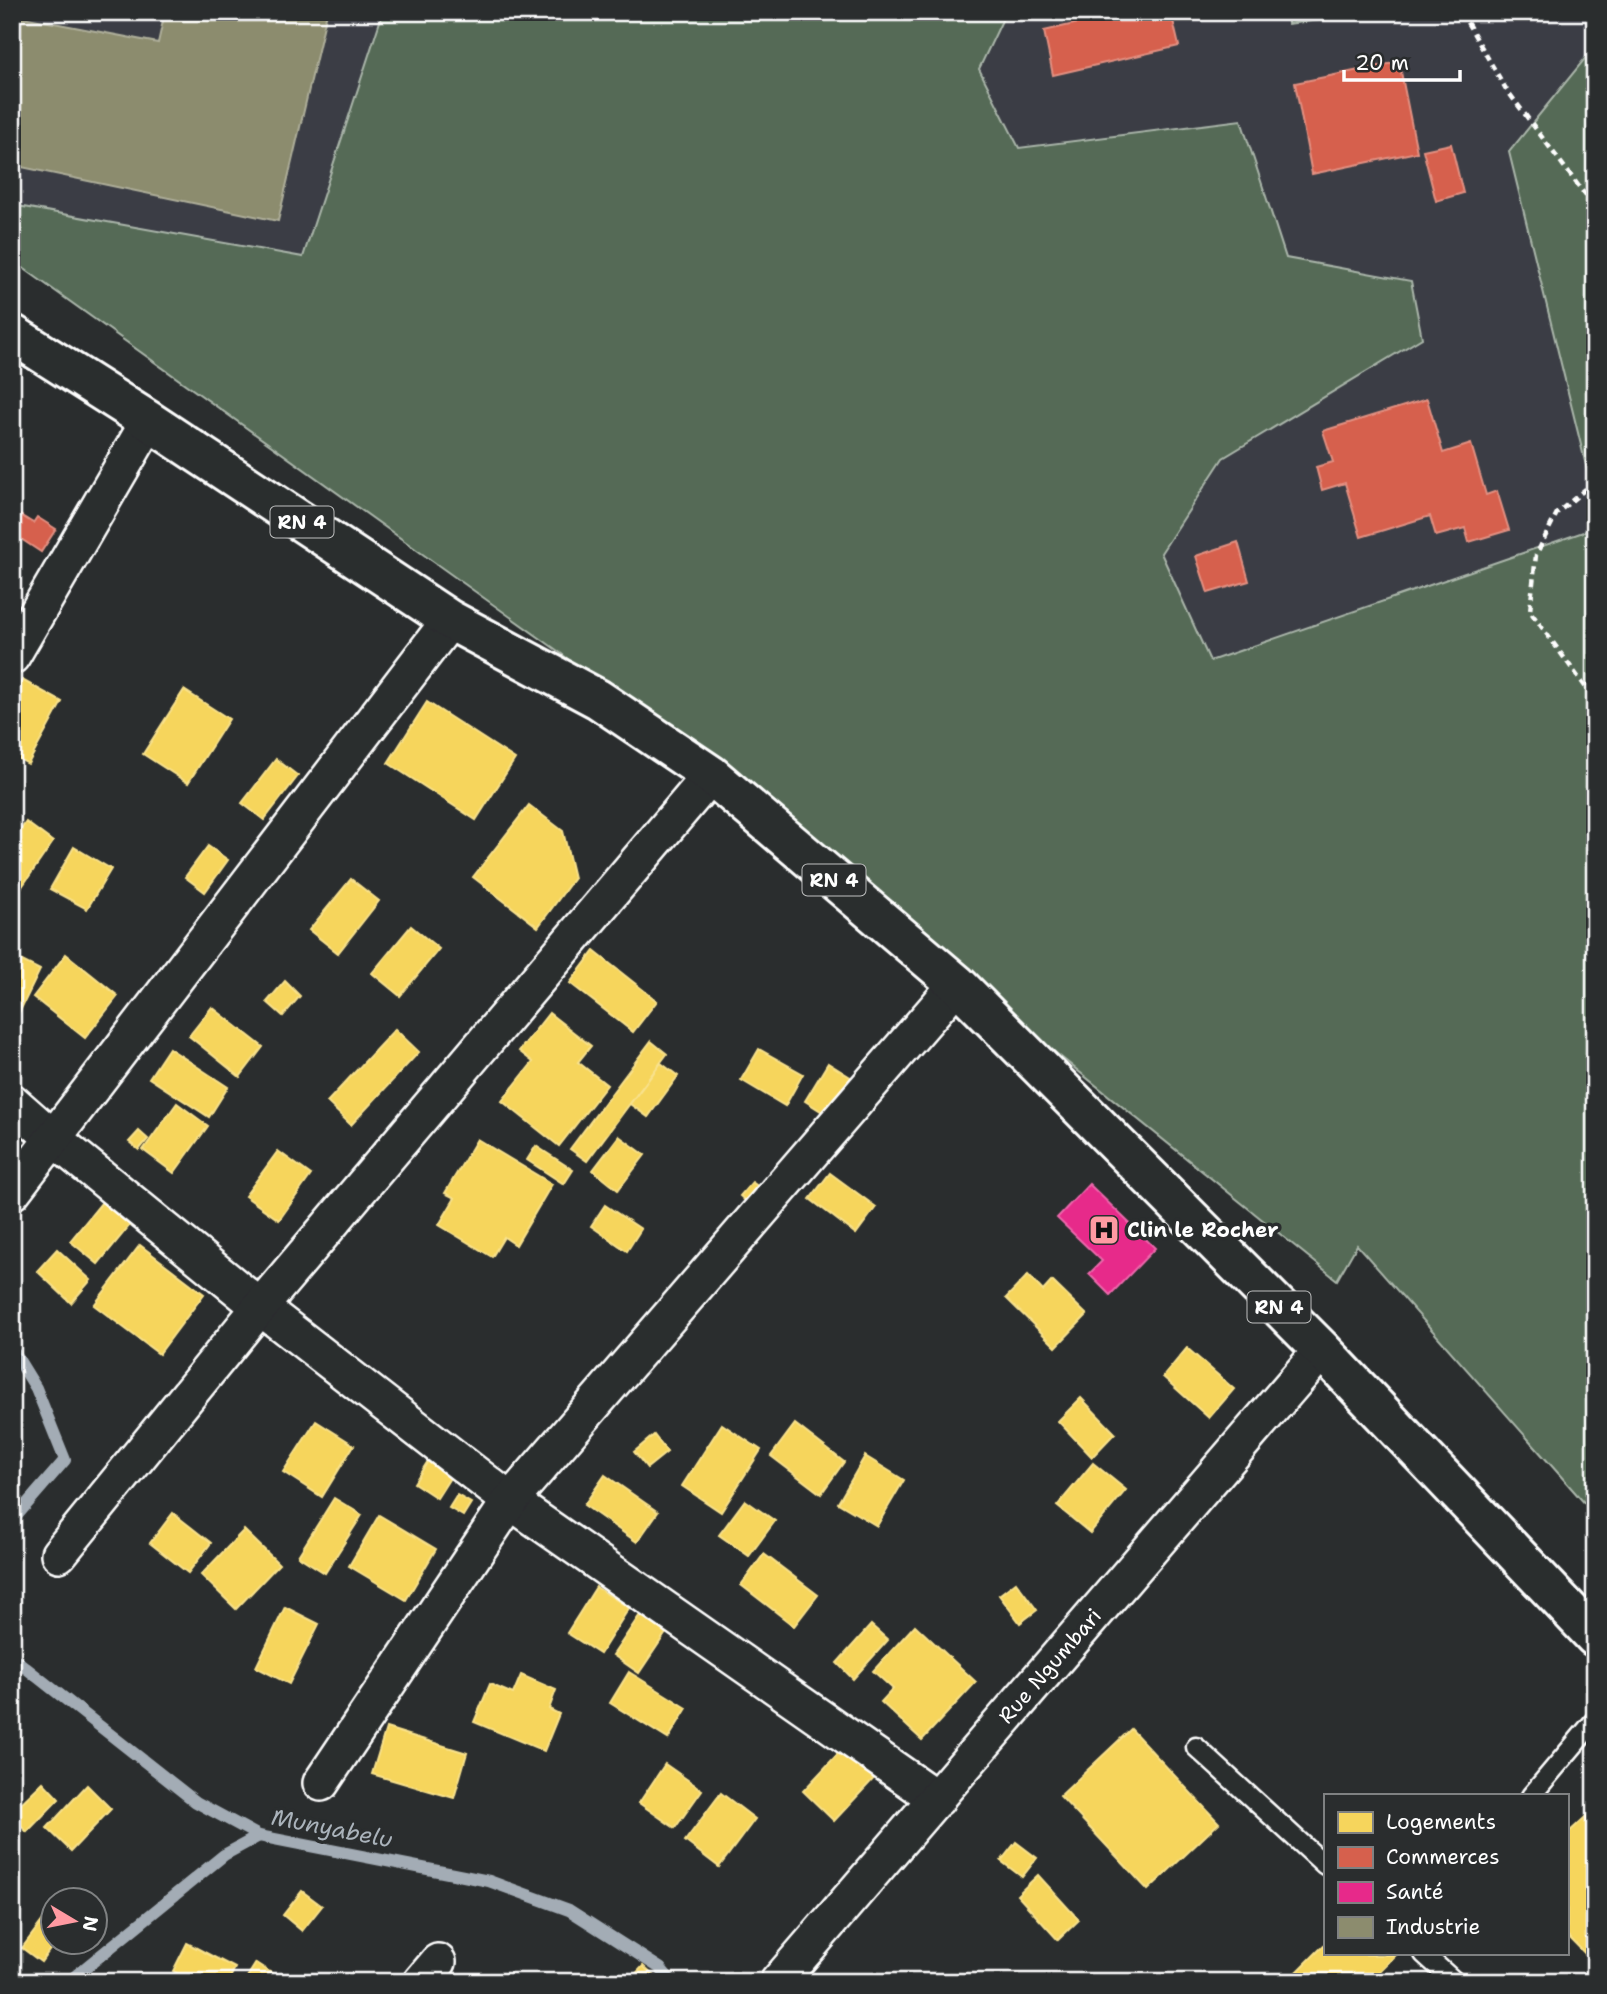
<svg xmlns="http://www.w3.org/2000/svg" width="1607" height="1994" viewBox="0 0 1607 1994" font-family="'Shantell Sans',sans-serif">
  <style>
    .built { fill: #3a3e44 }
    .green { fill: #556b56; stroke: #aab5aa; stroke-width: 2 }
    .homes { fill: #f6d55c; stroke: #f9e28d; stroke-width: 2 }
    .shops { fill: #d6604d; stroke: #e29082; stroke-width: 2 }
    .health { fill: #e7298a; stroke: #ee69ad; stroke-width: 2 }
    .industry { fill: #8c8c6e; stroke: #aeae9a; stroke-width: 2 }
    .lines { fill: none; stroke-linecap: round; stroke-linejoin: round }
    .stream { stroke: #a3acb5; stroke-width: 12 }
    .service-casing { stroke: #fff; stroke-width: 23 }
    .minor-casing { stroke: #fff; stroke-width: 40 }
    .trunk-casing { stroke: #fff; stroke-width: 44 }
    .path { stroke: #fff; stroke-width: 4.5; stroke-dasharray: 7 5; stroke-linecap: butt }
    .service { stroke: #2a2d2e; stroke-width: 18 }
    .minor { stroke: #2a2d2e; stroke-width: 35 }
    .trunk { stroke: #2a2d2e; stroke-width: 38 }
    .labels { text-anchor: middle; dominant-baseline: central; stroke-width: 7; stroke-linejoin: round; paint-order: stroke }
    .shield { fill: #2a2d2e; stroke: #bfc0c0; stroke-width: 2 }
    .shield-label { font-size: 19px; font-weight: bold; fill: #fff }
    .poi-label { font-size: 21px; font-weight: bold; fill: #fff; stroke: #2a2d2e; text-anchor: start }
    .street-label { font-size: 21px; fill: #fff; stroke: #2a2d2e }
    .water-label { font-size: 23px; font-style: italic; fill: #aab3bb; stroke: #2a2d2e }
  </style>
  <rect width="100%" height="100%" fill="#2a2d2e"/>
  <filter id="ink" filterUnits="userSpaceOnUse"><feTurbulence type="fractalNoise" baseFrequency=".0143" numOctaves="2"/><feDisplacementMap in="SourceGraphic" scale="14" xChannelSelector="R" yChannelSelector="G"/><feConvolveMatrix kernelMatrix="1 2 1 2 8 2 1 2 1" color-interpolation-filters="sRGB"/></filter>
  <g filter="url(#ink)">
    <g class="built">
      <polygon points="12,12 383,12 303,257 12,205"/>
      <polygon points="1006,12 1287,12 1288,23 1385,12 1595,12 1595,60 1587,56 1509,152 1595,502 1595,528 1210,661 1161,553 1223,458 1422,339 1411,281 1286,259 1241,120 1019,148 979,69"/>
    </g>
    <g class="green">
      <polygon points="383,12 1006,12 979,69 1019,148 1241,120 1286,258 1411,281 1422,338 1223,458 1161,553 1210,661 1595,528 1595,1421 1591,1425 1595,1429 1595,1515 1357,1245 1337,1280 558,651 12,260 12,205 303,257"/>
      <polygon points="1287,12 1385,12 1288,24"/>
      <polygon points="1587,56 1595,60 1595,502 1509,152"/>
    </g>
    <g class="homes">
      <polygon points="22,680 62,702 28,764 12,755 12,699"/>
      <polygon points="184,690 229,719 188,783 143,754"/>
      <polygon points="427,702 515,759 476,820 388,763"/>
      <polygon points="276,759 298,776 264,820 242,803"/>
      <polygon points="529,805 563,831 574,878 538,927 473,877"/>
      <polygon points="26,822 53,842 12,901 12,842"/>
      <polygon points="208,846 228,860 205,892 185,877"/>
      <polygon points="74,847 111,869 87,909 50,889"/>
      <polygon points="351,879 379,901 338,953 309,930"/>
      <polygon points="411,926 439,949 400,996 372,973"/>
      <polygon points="594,951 657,1001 633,1032 570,983"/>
      <polygon points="66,954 118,996 85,1038 33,997"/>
      <polygon points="12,956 40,970 17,1017 12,1015"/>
      <polygon points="285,981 300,996 283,1016 267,1002"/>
      <polygon points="212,1007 263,1047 240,1077 189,1036"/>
      <polygon points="549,1013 591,1046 578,1062 607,1085 559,1146 502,1101 533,1062 519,1051"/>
      <polygon points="395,1029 419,1052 351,1125 327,1102"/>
      <polygon points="651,1041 667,1054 587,1161 570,1149"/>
      <polygon points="169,1048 228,1087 209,1117 149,1078"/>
      <polygon points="759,1049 803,1074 785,1106 741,1080"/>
      <polygon points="661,1063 678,1076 648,1117 630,1104"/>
      <polygon points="828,1063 852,1078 829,1116 805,1101"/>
      <polygon points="177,1103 208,1126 174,1173 143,1150"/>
      <polygon points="139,1131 148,1139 139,1150 129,1142"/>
      <polygon points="619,1136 645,1155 618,1190 593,1170"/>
      <polygon points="477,1139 552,1184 516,1245 504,1237 492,1257 439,1225 455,1198 445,1193"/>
      <polygon points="536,1146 573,1170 564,1184 527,1160"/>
      <polygon points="278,1151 311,1175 279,1220 245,1196"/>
      <polygon points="830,1173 876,1207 856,1234 810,1199"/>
      <polygon points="752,1182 763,1190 750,1205 740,1196"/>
      <polygon points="102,1202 130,1225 98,1264 70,1241"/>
      <polygon points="605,1205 641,1229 627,1251 591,1226"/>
      <polygon points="140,1245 204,1294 159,1354 94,1305"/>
      <polygon points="57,1249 91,1280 71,1303 37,1271"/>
      <polygon points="1028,1275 1043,1291 1052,1281 1087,1315 1056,1347 1006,1298"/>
      <polygon points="1187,1348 1234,1389 1209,1418 1163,1377"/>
      <polygon points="1081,1398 1115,1433 1092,1457 1058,1421"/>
      <polygon points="316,1421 354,1445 322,1497 283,1472"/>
      <polygon points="722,1424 761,1450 721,1512 682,1486"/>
      <polygon points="795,1424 844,1462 821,1494 771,1456"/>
      <polygon points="654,1435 667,1452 647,1468 634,1452"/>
      <polygon points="865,1456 904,1480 877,1526 838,1503"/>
      <polygon points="430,1458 453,1473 437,1498 414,1483"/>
      <polygon points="1093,1463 1126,1490 1090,1533 1057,1506"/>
      <polygon points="605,1475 658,1512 637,1542 584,1505"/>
      <polygon points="457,1495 471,1503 463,1516 449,1508"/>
      <polygon points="334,1498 362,1515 325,1573 298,1556"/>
      <polygon points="745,1500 775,1521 749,1556 719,1535"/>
      <polygon points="173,1513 211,1543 188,1573 150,1543"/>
      <polygon points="379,1515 436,1549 406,1600 349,1566"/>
      <polygon points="244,1530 279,1564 236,1609 201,1575"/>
      <polygon points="764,1554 818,1595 794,1626 741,1585"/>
      <polygon points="1016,1582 1037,1610 1020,1623 999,1595"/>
      <polygon points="596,1587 629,1608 600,1654 567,1633"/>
      <polygon points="652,1597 678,1615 639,1673 613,1655"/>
      <polygon points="285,1607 319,1624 289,1684 256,1667"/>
      <polygon points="871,1625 888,1640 853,1679 837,1663"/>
      <polygon points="915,1625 976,1682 922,1740 881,1702 893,1689 873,1671"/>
      <polygon points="629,1672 687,1708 668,1739 610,1703"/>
      <polygon points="521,1675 556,1690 549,1709 559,1714 544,1751 474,1722 490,1684 513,1694"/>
      <polygon points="386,1728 467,1753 454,1798 372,1774"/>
      <polygon points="1131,1729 1219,1823 1148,1890 1060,1796"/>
      <polygon points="848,1743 879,1773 834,1821 803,1791"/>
      <polygon points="665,1764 702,1790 675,1828 639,1803"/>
      <polygon points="43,1782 59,1799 27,1832 12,1817 12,1812"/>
      <polygon points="87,1785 111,1809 71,1851 47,1828"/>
      <polygon points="721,1793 755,1819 719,1867 685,1841"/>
      <polygon points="1595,1808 1595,1964 1567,1935 1567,1834"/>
      <polygon points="1016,1842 1037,1858 1022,1877 1001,1861"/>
      <polygon points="1038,1875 1079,1920 1058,1940 1017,1895"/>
      <polygon points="302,1891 322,1906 302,1931 283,1915"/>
      <polygon points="43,1920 52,1928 52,1941 56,1941 41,1962 22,1948"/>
      <polygon points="187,1943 235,1968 228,1982 193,1982 173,1971"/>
      <polygon points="1325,1944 1325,1954 1396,1955 1369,1982 1287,1982"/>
      <polygon points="256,1963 285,1982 244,1982"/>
      <polygon points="643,1966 660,1982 629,1981"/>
    </g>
    <g class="shops">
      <polygon points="1081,12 1171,12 1179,46 1053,75 1044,31 1083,22"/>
      <polygon points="1399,62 1417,152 1312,174 1295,83"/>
      <polygon points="1451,144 1463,193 1436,201 1423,150"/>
      <polygon points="1427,399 1443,453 1471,444 1486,495 1497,491 1509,530 1469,542 1465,528 1436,536 1430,516 1361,537 1345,483 1322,490 1316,467 1333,462 1323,431"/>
      <polygon points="12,510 33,523 37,517 56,529 41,552 12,533"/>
      <polygon points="1238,542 1249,581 1208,593 1196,556"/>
    </g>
    <polygon class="health" points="1089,1184 1155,1248 1110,1295 1089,1274 1102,1261 1057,1218"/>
    <polygon class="industry" points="165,12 327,12 278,221 12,165 12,15 158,43"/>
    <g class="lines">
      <g class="stream">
        <polyline points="12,1349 36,1388 65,1460 12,1521"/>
        <polyline points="12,1657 196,1802 259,1836 489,1881 569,1910 660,1968 672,1982"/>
        <polyline points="68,1982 224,1855 259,1836"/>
      </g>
      <g class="service-casing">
        <g id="service">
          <polyline points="1196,1747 1325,1865"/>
          <polyline points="1531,1796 1595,1720"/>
          <polyline points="1424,1954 1455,1982"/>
        </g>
      </g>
      <g class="minor-casing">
        <g id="minor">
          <polyline points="12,656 149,421"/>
          <polyline points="12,1102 53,1138 260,1307 510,1501 937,1799"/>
          <polyline points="12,1192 450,620"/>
          <polyline points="59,1554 260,1307 711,775"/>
          <polyline points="321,1783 510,1501 957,984"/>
          <polyline points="421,1982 438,1962"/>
          <polyline points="778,1982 1322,1350"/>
        </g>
      </g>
      <g class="trunk-casing">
        <polyline id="trunk" points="12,334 149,421 450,620 598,699 711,775 957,984 1322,1350 1595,1637"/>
      </g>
      <g class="path">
        <polyline points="1461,12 1506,89 1595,208"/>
        <polyline points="1595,481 1557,513 1536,555 1530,611 1595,700"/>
      </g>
      <use href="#service" class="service"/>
      <use href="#minor" class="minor"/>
      <use href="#trunk" class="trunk"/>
    </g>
  </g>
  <defs>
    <g id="hospital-square" transform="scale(1.575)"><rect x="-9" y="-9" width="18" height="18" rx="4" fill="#ff9aa2" stroke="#2a2d2e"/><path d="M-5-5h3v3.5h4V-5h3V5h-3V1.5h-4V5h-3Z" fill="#111"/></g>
  </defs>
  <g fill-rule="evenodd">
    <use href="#hospital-square" x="1104" y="1230"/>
  </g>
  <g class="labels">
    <g class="shield">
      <rect x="270.5" y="506.5" width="63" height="31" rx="5"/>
      <rect x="802.5" y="864.5" width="63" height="31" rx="5"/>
      <rect x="1247.5" y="1291.5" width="63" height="31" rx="5"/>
    </g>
    <g class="shield-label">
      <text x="302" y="522">RN 4</text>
      <text x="834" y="880">RN 4</text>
      <text x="1279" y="1307">RN 4</text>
    </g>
    <g class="poi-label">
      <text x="1127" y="1230">Clin le Rocher</text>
    </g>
    <g class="street-label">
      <text transform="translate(1050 1666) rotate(-49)">Rue Ngumbari</text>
    </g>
    <g class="water-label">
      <text transform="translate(332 1828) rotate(11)">Munyabelu</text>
    </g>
  </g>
  <rect width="1607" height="1994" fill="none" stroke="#2a2d2e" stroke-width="42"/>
  <rect x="21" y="21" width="1565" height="1952" fill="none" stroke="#fff" stroke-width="2.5" filter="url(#ink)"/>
  <rect x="1324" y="1794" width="245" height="161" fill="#2a2d2e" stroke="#7f8182" stroke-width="2"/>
  <rect x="1338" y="1812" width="35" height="21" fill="#f6d55c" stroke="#7f8182" stroke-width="2"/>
  <text x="1386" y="1829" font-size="21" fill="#ffffff">Logements</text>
  <rect x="1338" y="1847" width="35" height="21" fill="#d6604d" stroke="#7f8182" stroke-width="2"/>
  <text x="1386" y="1864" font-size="21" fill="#ffffff">Commerces</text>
  <rect x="1338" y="1882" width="35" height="21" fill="#e7298a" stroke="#7f8182" stroke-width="2"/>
  <text x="1386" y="1899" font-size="21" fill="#ffffff">Santé</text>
  <rect x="1338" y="1917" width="35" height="21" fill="#8c8c6e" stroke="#7f8182" stroke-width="2"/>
  <text x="1386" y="1934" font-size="21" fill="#ffffff">Industrie</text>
  <g transform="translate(74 1921) rotate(100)"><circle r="33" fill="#2a2d2e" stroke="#7f8182" stroke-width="2"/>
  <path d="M0-5L12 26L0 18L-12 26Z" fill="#ff9aa2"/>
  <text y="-10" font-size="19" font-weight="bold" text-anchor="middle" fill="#ffffff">N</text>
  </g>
  <path d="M1344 70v10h116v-10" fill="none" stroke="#ffffff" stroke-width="3.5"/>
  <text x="1355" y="70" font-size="21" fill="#ffffff" stroke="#2a2d2e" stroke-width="5" paint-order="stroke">20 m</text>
</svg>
